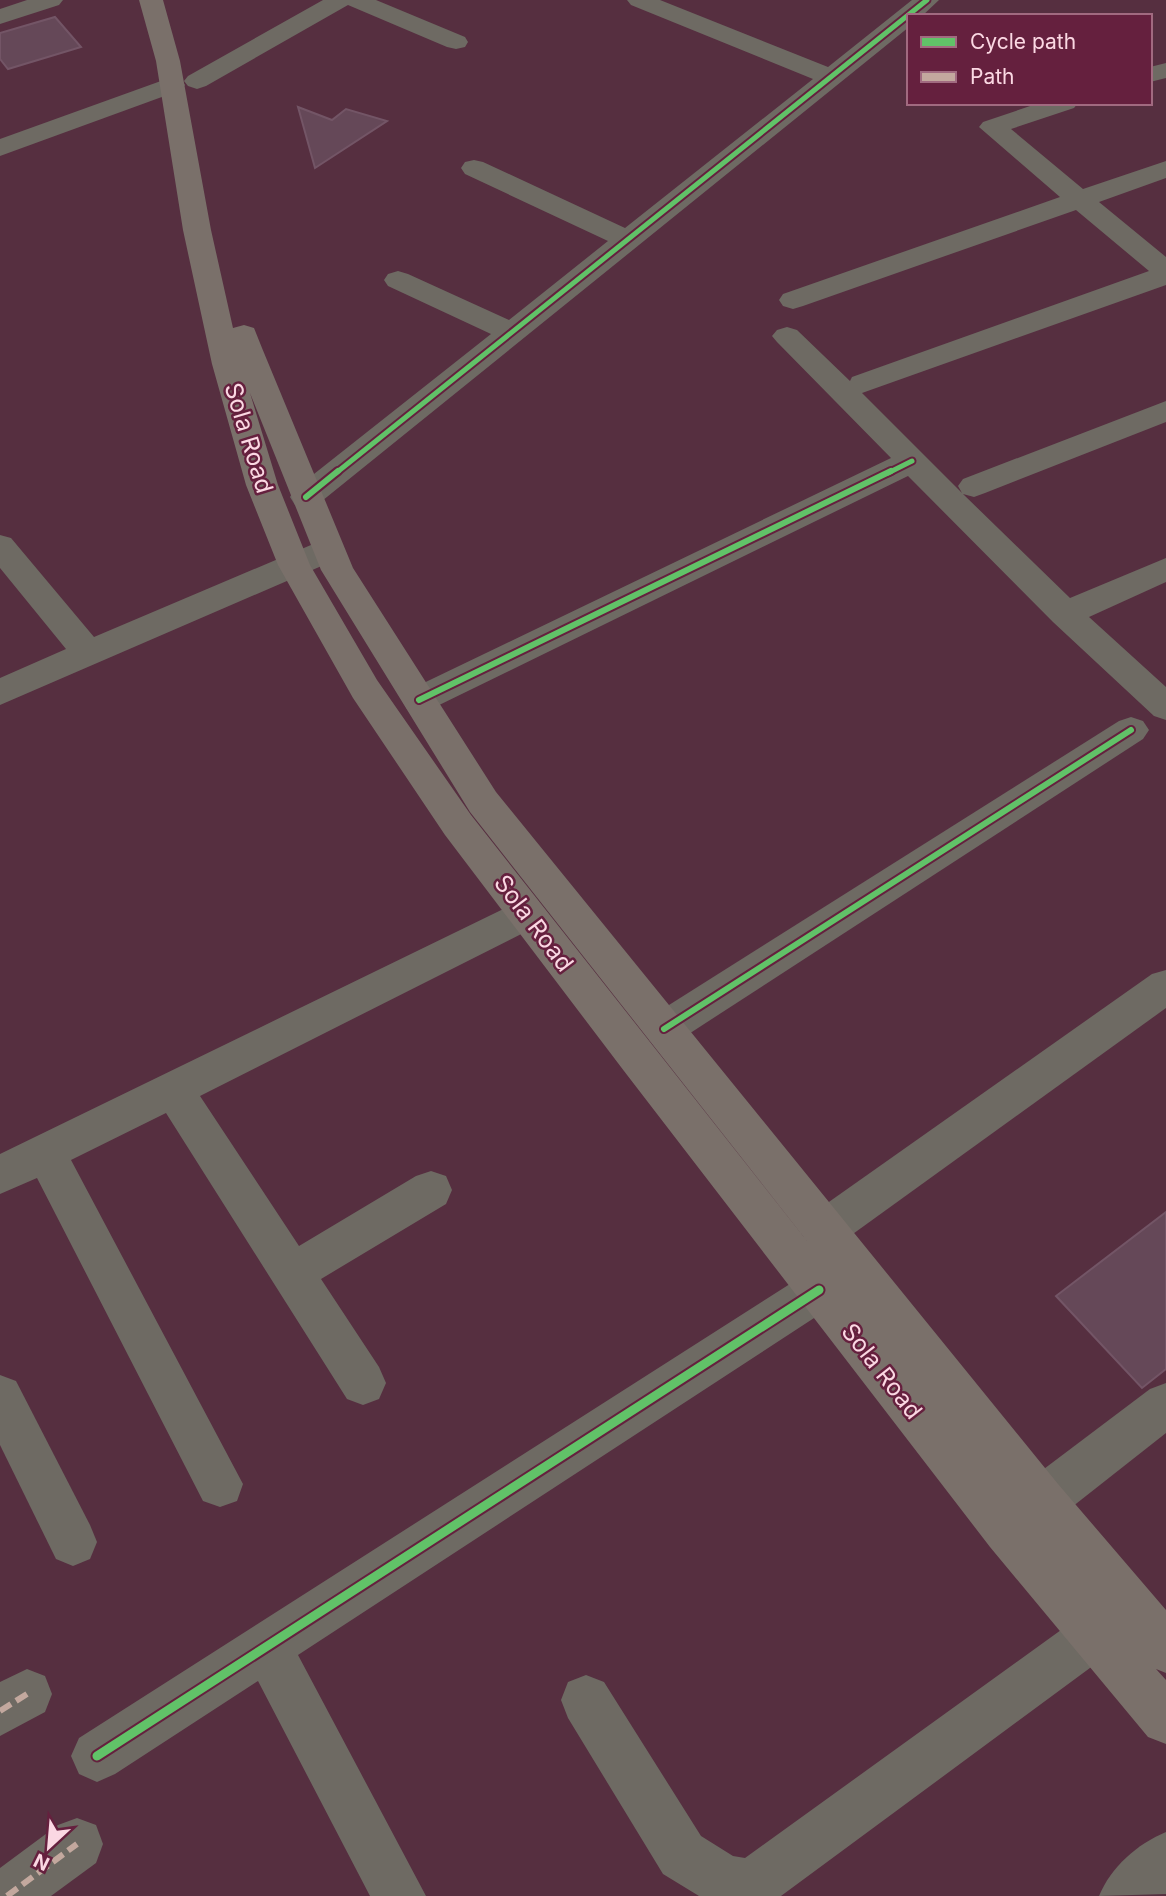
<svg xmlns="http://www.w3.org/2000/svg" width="1166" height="1896" viewBox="0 0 1166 1896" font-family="Inter,sans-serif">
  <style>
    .building { fill: #654858; stroke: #735566; stroke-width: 2 }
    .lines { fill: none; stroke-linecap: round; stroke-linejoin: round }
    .minor { fill: #6e6a63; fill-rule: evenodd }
    .major { fill: #7a706a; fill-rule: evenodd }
    .quiet { stroke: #c3a89e; stroke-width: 6; stroke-dasharray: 13 6; stroke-linecap: butt }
    .cycleway-far2-casing { stroke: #65203e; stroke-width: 9 }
    .cycleway-far1-casing { stroke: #65203e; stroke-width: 10 }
    .cycleway-casing { stroke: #65203e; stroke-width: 13 }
    .cycleway-far2 { stroke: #61c268; stroke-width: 5 }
    .cycleway-far1 { stroke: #61c268; stroke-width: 6 }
    .cycleway { stroke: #61c268; stroke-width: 9 }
    .labels { text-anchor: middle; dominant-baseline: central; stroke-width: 5; stroke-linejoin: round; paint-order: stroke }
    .street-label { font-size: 24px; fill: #fbd8e3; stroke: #65203e }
  </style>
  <rect width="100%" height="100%" fill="#562f40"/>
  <g class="building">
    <polygon points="55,17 81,47 8,69 0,59 0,33"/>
    <polygon points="298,107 332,120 346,109 387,121 315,168"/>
    <polygon points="1166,1212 1166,1369 1142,1388 1056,1296"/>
  </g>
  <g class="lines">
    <g class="minor">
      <polygon points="27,0 63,0 59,5 0,24 0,9"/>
      <polygon points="323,0 376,0 465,37 468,42 465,47 456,49 447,47 348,5 206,86 197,89 188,86 184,81 188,76"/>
      <polygon points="627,0 660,0 828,67 912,0 939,0 922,16 909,16 909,27 317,505 306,508 295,505 290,497 295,489 491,334 388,286 384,280 388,274 398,271 408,274 509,320 608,241 465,174 461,168 465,162 474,160 483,162 625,228 813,79 631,5"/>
      <polygon points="1166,63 1166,78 1150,82 1150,67"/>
      <polygon points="172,77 181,80 185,85 181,90 0,156 0,139"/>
      <polygon points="1039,103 1078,103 1074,108 1011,129 1083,189 1166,161 1166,178 1099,202 1166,257 1166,285 862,393 962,493 958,486 963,479 1166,401 1166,422 985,493 974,497 963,494 1070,598 1166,558 1166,582 1089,617 1166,687 1166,720 1154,716 1053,622 908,476 431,709 419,713 407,709 402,700 407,691 891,458 777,342 772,336 777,330 787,327 797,330 850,381 852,377 1149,271 1076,210 803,306 793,309 783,306 779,300 783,294 1060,197 979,127 983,122"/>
      <polygon points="0,535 11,538 94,637 318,542 329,539 340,542 345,550 340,558 0,705 0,678 66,649 0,568"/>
      <polygon points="1131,717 1143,721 1149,730 1143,739 678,1041 664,1046 650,1041 644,1029 650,1017 1119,721"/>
      <polygon points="526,898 539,903 545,914 539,925 200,1096 299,1246 416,1176 431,1171 446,1176 452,1190 446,1204 321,1279 379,1367 386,1383 379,1399 363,1405 347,1399 166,1113 71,1160 243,1484 237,1501 220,1507 203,1501 37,1178 0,1194 0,1154"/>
      <polygon points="1166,970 1166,1008 839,1244 824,1250 809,1244 803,1230 809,1216 1152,974"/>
      <polygon points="819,1269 834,1275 841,1290 834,1305 298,1655 426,1896 370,1896 258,1681 115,1774 97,1782 79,1774 71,1756 79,1738 804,1275"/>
      <polygon points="0,1375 16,1381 90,1525 97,1542 90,1559 73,1566 56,1559 0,1445"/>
      <polygon points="1166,1383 1166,1433 1058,1518 1041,1525 1024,1518 1017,1501 1024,1484 1150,1389"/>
      <polygon points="1096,1609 1113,1617 1121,1634 1113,1651 781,1896 699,1896 663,1874 568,1718 561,1700 568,1682 586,1675 604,1682 701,1836 733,1856 745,1858 1079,1617"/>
      <polygon points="27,1669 45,1676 52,1694 45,1712 0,1736 0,1682"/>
      <polygon points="77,1818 96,1825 103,1844 96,1863 51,1896 0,1896 0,1868 58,1825"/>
      <path d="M 1166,1832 L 1166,1894 L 1099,1896 C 1111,1867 1137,1844 1166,1832 Z"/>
    </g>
    <path class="major" d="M 139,0 L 163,0 L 180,61 L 211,230 L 233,328 L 244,325 L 254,328 L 262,348 L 353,568 L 496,792 L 1058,1484 L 1166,1610 L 1166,1673 L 1156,1669 L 1166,1680 L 1166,1744 L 1148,1737 L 990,1547 L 624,1071 L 445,835 L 353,698 L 278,565 L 246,485 L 212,364 L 183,230 L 156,61 ZM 250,393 L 321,570 L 470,812 L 814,1250 L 471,815 L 377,680 L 310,565 L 278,485 Z"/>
    <g class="quiet">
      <polyline points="0,1711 27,1694"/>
      <polyline points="7,1896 77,1844"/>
    </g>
    <g class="cycleway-far2-casing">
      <g id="cycleway-far2">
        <polyline points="336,473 927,0"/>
        <polyline points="888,473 912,461"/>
      </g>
    </g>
    <g class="cycleway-far1-casing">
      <g id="cycleway-far1">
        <polyline points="306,497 338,471"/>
        <polyline points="419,700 891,471"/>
        <polyline points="664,1029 1131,730"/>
      </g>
    </g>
    <g class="cycleway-casing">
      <polyline id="cycleway" points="97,1756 819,1290"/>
    </g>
    <use href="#cycleway-far2" class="cycleway-far2"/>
    <use href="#cycleway-far1" class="cycleway-far1"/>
    <use href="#cycleway" class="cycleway"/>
  </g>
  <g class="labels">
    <g class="street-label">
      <text transform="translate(249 438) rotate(73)">Sola Road</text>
      <text transform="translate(534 923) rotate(53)">Sola Road</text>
      <text transform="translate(882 1371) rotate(52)">Sola Road</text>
    </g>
  </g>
  <rect x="907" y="14" width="245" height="91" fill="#65203e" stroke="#a16a80" stroke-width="2"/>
  <rect x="921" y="37" width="35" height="10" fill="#61c268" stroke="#a16a80" stroke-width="2"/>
  <text x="970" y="49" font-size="21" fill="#fbd8e3">Cycle path</text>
  <rect x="921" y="72" width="35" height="10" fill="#c3a89e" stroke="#a16a80" stroke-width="2"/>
  <text x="970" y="84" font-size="21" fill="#fbd8e3">Path</text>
  <g transform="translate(49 1847) rotate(206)" stroke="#65203e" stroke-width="5" paint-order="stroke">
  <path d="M0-5L12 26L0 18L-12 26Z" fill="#fbd8e3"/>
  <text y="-10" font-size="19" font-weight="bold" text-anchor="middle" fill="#fbd8e3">N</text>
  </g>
</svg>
